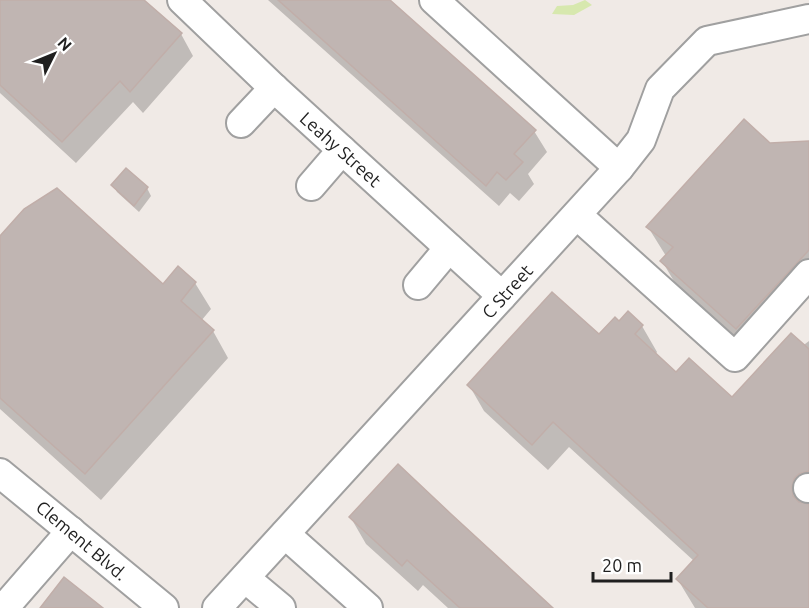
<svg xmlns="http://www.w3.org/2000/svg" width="809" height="608" viewBox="0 0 809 608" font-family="Ubuntu,sans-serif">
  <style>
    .grass { fill: #d7e8ae }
    .shadow { fill: #0003 }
    .building { fill: #c0b5b2; stroke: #c1aea9; stroke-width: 1.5 }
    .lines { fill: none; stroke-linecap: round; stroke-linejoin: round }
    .minor-casing { stroke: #a0a0a0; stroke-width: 32 }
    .minor { stroke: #fff; stroke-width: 28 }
    .labels { text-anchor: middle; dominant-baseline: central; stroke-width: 6; stroke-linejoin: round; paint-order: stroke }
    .street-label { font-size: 18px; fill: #1f1f1f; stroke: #fff }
  </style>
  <rect width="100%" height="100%" fill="#f0eae6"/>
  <polygon class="grass" points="585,0 592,5 574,15 552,14 557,6 573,5"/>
  <g class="shadow">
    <polygon points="0,0 142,0 181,34 193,56 143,113 133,102 76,163 0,93"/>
    <polygon points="268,0 388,0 534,131 547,152 528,174 534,184 519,201 510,193 499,206"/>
    <polygon points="809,143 809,294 753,355 678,288 662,261 666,256 648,227 770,145"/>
    <polygon points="113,185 147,188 151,196 139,212 117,192"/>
    <polygon points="0,238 163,287 195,283 211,309 201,321 213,331 228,358 101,500 0,409"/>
    <polygon points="619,323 642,326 657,352 655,355 676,374 732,399 809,341 809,608 695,608 678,580 694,561 569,447 548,470 484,411 469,385 599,336"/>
    <polygon points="351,518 551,608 448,608 423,585 418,591 366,544"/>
  </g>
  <g class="building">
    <polygon points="0,0 144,0 182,33 130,92 120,81 62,142 0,85"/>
    <polygon points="278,0 390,0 536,130 514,154 523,162 506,180 497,172 486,186"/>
    <polygon points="744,119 770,143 809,141 809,250 736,329 660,261 673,247 646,227"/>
    <polygon points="126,168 148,187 134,206 111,185"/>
    <polygon points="57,188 163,284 178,266 196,282 181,301 214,330 85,474 0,398 0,236 24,209"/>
    <polygon points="552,292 599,334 615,317 619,321 628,311 643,325 635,334 676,372 689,358 732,397 791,333 809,349 809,471 799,474 794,479 792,487 793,496 799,502 809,504 809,608 708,608 676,579 698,555 553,422 532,445 467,385"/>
    <polygon points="398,464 451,514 553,608 460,608 407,560 402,566 349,517"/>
    <polygon points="64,577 103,608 40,608"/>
  </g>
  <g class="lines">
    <g class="minor-casing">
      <g id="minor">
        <polyline points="182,0 274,88 502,296"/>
        <polyline points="434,0 619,168"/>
        <polyline points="241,123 274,88"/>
        <polyline points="311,186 342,150"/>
        <polyline points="577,215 735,357 809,274"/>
        <polyline points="418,285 449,248"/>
        <polyline points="0,473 164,608"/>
        <polyline points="808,488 809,488"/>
        <polyline points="285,534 368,608"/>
        <polyline points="245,578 281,608"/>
        <polyline points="4,608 71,531"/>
        <polyline points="217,608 619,168 641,140 660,89 707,41 809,19"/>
      </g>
    </g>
    <use href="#minor" class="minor"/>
  </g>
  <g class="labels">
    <g class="street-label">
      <text transform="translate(341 149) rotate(42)">Leahy Street</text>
      <text transform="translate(507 291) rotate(-48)">C Street</text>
      <text transform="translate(82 540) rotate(40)">Clement Blvd.</text>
    </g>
  </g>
  <g transform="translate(54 54) rotate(47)" stroke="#ffffff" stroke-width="4.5" paint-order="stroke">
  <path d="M0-4.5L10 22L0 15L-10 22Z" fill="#1f1f1f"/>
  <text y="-9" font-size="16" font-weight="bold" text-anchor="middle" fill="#1f1f1f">N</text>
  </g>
  <path d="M593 572v9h78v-9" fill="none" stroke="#1f1f1f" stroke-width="3"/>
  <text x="602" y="572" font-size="18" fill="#1f1f1f" stroke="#ffffff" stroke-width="4.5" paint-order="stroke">20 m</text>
</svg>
